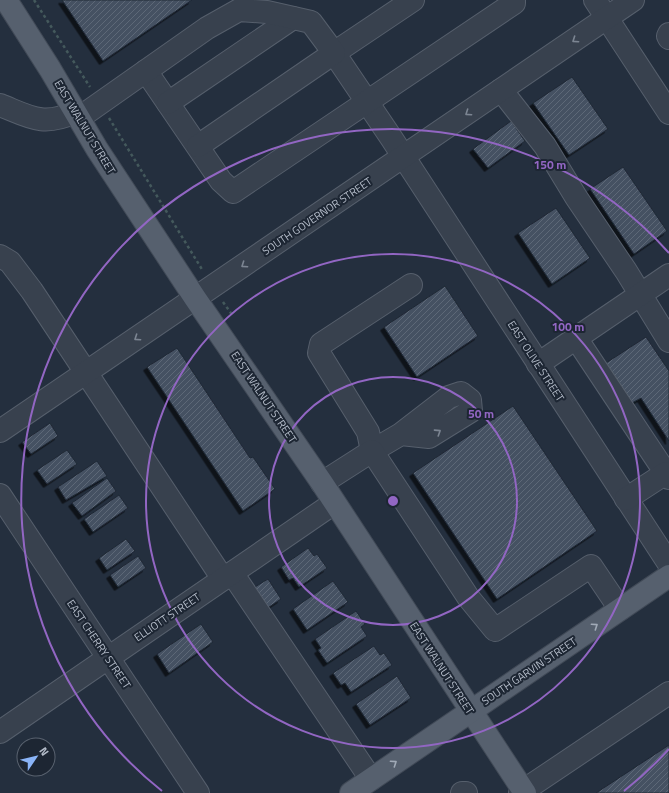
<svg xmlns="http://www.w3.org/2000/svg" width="669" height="793" viewBox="0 0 669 793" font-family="'Titillium Web',sans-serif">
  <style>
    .building { fill: url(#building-hatch); stroke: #1f2835; filter: url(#shadow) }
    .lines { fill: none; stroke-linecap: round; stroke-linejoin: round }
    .minor-casing { stroke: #565f6c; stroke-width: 24 }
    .major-casing { stroke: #414a57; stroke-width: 24 }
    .path { stroke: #44595c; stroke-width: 2.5; stroke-dasharray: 3 3; stroke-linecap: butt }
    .minor { stroke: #38414e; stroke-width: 22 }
    .major { stroke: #56606e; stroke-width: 22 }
    .oneway { stroke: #7c8592 }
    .oneway2 { stroke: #a1aab7 }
    .ring { fill: none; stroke: #9266c3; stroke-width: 2 }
    .labels { text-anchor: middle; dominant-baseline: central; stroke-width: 4; stroke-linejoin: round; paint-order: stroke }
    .street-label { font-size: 11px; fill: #b4bcc9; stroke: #1d2633 }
    .centre { fill: #9266c3; stroke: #1d2633; stroke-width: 2 }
    .ring-label { font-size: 12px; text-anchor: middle; font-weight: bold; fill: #9266c3; stroke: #1d2633; stroke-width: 4; stroke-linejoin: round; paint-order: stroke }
  </style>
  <defs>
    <pattern id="building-hatch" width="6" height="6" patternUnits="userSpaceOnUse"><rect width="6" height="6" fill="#455162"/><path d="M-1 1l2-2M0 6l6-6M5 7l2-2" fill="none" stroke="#5d6877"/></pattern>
    <filter id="shadow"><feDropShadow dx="-3.5" dy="3.5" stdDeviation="0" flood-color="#0009"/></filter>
  </defs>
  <rect width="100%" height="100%" fill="#242f3e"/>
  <g class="building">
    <polygon points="62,0 192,0 103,61"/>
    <polygon points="572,77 608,129 569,155 533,103"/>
    <polygon points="511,121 525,141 488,168 473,149"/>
    <polygon points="623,167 667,231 634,254 590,189"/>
    <polygon points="556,208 590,258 552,284 518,233"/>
    <polygon points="445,286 478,336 417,377 384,327"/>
    <polygon points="646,337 669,371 669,441 641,398 632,403 606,363"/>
    <polygon points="177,348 250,458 253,457 275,489 243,511 147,367"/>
    <polygon points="513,406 597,531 497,599 413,473"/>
    <polygon points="50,423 58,436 31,454 22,442"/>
    <polygon points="67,450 77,464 47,484 37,470"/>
    <polygon points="97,461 107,476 66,500 58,487"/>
    <polygon points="107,478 116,491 82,516 72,503"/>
    <polygon points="119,495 128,508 93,532 84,519"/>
    <polygon points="126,539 135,551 107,570 99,558"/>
    <polygon points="308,548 314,556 317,554 327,568 299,587 293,578 289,580 281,567"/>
    <polygon points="138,556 146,568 118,587 110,575"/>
    <polygon points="268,579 281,599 263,611 250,590"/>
    <polygon points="333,581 348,602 307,630 293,609"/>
    <polygon points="356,611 365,624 361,627 367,636 327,663 318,650 321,648 315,639"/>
    <polygon points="201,624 213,642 169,673 157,654"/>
    <polygon points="374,646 380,655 384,653 392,665 351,692 345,683 341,685 333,673"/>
    <polygon points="397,676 411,698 370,725 356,704"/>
    <polygon points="669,745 669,793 596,793"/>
  </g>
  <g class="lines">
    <g class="minor-casing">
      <g id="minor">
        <polyline points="413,0 334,53 392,139 669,564"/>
        <polyline points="595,0 669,113"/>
        <polyline points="669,34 668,36 669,38"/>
        <polyline points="146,71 221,181 233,192 514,3 514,0"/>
        <polyline points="501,90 545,146 576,197 626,271 669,341"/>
        <polyline points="168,103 293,18"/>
        <path d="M 0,105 C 30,117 43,127 75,112"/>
        <polyline points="79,118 207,28 239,10 267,12 311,22 334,53 198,146"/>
        <polyline points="0,256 10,262 32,291 223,579"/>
        <polyline points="576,338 669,478"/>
        <polyline points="538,364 669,275"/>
        <polyline points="0,431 633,0"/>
        <polyline points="401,434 429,437 471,411 470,400 461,393 449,397 401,434 372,451 368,432 319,353 321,344 411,285"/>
        <polyline points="322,483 372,451 468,597 495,630 591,566 620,609"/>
        <polyline points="0,495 198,793"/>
        <polyline points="626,499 666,473"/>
        <polyline points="232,573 371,779"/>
        <polyline points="0,732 334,503"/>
        <polyline points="462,793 466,793"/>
        <polyline points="520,793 669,693"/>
      </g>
    </g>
    <g class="major-casing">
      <g id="major">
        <polyline points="6,0 50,69 97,149 195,298 322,483 525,793"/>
        <polyline points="351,793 669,576"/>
      </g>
    </g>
    <g class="path">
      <polyline points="34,0 90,87"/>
      <polyline points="109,118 203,271"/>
      <polyline points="223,302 233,316"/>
    </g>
    <use href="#minor" class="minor"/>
    <use href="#major" class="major"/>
  </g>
  <defs><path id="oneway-chevron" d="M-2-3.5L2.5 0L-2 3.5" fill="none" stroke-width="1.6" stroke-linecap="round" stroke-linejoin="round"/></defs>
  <g class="oneway">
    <use href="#oneway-chevron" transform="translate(575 40) rotate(146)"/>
    <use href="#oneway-chevron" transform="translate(468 113) rotate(146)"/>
    <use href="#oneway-chevron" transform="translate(244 265) rotate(146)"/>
    <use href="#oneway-chevron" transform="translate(137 338) rotate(146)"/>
    <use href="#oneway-chevron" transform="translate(438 432) rotate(-33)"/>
  </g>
  <g class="oneway2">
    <use href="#oneway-chevron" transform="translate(595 626) rotate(-34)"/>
    <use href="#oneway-chevron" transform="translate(394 763) rotate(-34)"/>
  </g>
  <g class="ring">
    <circle cx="393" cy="501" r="124"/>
    <circle cx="393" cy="501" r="247"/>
    <path d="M669 749A371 371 0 0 1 624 791M162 791A371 371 0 1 1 669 253"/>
  </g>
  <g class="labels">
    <g class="street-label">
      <text transform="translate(85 127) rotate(59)">EAST WALNUT STREET</text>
      <text transform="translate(317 216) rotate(-34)">SOUTH GOVERNOR STREET</text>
      <text transform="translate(536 361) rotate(57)">EAST OLIVE STREET</text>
      <text transform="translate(264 397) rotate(56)">EAST WALNUT STREET</text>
      <text transform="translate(167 617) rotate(-34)">ELLIOTT STREET</text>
      <text transform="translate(99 644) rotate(56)">EAST CHERRY STREET</text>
      <text transform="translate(442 668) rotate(57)">EAST WALNUT STREET</text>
      <text transform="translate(529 671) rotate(-34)">SOUTH GARVIN STREET</text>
    </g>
  </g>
  <circle cx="393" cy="501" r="6" class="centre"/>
  <g class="ring-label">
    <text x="550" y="169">150 m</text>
    <text x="568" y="331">100 m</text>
    <text x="481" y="418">50 m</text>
  </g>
  <g transform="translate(36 757) rotate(55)"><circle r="19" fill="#1d2633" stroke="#59626f"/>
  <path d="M0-3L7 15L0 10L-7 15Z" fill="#8ab4f8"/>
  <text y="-6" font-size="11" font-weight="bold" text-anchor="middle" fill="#b4bcc9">N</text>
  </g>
</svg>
